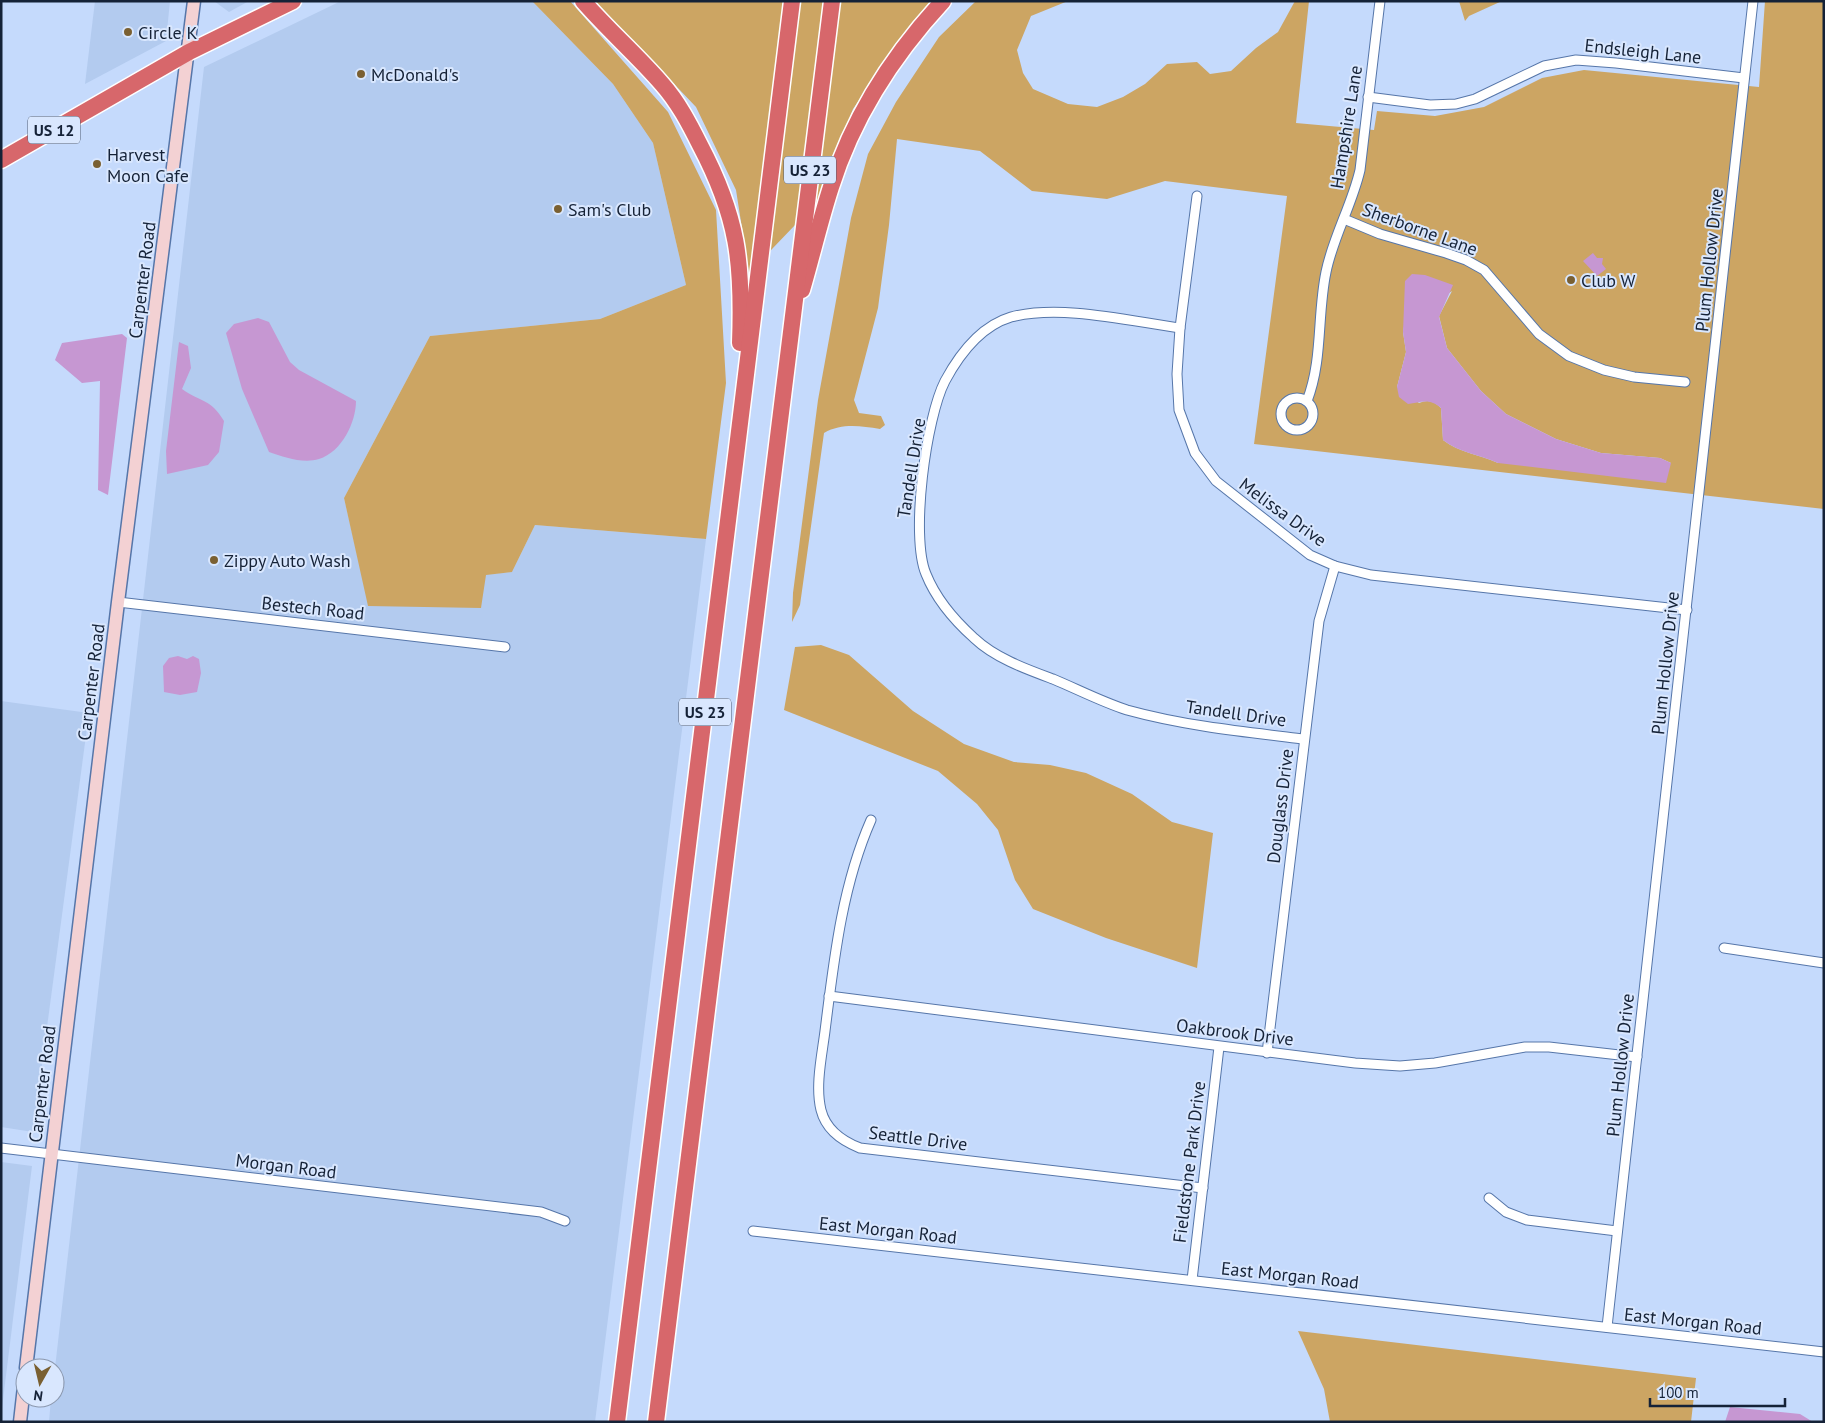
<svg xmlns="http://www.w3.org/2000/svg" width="1825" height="1423" viewBox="0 0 1825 1423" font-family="'PT Sans',sans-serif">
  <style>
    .built { fill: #b3cbef }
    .green { fill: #cca563; fill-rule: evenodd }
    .water { fill: #c697d2 }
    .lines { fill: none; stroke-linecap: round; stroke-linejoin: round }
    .street-casing { stroke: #5676a9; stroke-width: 11 }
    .secondary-casing { stroke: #5676a9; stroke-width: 15 }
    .highway-casing { stroke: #fff; stroke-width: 19 }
    .street { stroke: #fff; stroke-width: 9 }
    .secondary { stroke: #f3d1d3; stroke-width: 12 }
    .highway { stroke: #d7676b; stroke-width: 16 }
    .poi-dot { fill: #7a6032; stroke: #d9e7fe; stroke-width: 2 }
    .labels { text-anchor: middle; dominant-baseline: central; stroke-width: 4; stroke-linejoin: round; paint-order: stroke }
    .shield { fill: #d9e7fe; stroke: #505d73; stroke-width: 1 }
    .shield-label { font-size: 16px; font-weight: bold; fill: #152237 }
    .poi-label { font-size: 18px; fill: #152237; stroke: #d9e7fe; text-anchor: start }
    .street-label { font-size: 18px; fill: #152237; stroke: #d9e7fe }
  </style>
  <rect width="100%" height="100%" fill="#c5dafc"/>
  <g class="built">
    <polygon points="95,1 170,1 166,41 85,84"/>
    <polygon points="214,1 249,1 229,12"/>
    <polygon points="341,1 532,1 613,84 653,143 686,285 600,319 430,336 344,498 369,606 486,574 512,572 535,525 706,539 595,1422 49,1422 51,1398 55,1398 55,1368 204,67"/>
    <polygon points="1,701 89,713 33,1132 1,1127"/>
    <polygon points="1,1162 32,1166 1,1416"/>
  </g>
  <g class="green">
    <polygon points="532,1 570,1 668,112 716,210 726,383 706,539 535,525 512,572 486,575 481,608 368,606 344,498 430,336 600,319 686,285 653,143 613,84"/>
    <polygon points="595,1 935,1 909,28 853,109 820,199 749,273 736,190 696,107"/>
    <path d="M 976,1 L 1068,1 L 1031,16 L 1017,50 L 1023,73 L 1033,89 L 1068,104 L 1097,107 L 1123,97 L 1145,84 L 1167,64 L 1197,62 L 1210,74 L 1231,71 L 1256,48 L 1278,32 L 1295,1 L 1309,1 L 1296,123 L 1374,130 L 1377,111 L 1435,116 L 1484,107 L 1542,78 L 1584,70 L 1759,87 L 1765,1 L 1824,1 L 1824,509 L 1254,444 L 1287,196 L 1165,181 L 1107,199 L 1032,191 L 980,151 L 897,139 L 889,225 L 878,308 L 854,400 L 859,413 L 881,416 L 885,425 L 880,429 C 860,426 842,423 824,433 L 800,605 L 792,622 L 793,593 L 818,400 L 851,218 L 868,154 L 896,102 L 939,37 ZM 1452,291 L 1439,316 L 1447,348 L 1481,391 L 1506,414 L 1556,439 L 1601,453 L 1660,458 L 1671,463 L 1498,463 C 1479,454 1459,453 1443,440 L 1441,408 C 1434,401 1428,399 1419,403 L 1397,387 L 1406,352 L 1403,332 L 1405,322 Z"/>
    <polygon points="1459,1 1502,1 1469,16 1465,21"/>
    <polygon points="821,645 849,655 913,711 964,744 1014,762 1050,765 1086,773 1132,794 1172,822 1213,833 1197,968 1106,938 1033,909 1015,880 998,830 977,804 938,771 784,710 795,647"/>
    <polygon points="1298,1331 1696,1378 1691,1422 1330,1422 1324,1389"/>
  </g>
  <g class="water">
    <polygon points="1593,253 1597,258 1603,258 1602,264 1606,269 1597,276 1583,261"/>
    <path d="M 1412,274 L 1425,275 L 1453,285 L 1439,317 L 1447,348 L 1481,391 L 1506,414 L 1556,439 L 1601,453 L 1660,458 L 1671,463 L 1666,483 L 1498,463 C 1479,454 1459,453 1443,440 L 1441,408 C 1430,398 1421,402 1408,404 L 1399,397 L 1397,387 L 1406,352 L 1403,332 L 1405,281 Z"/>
    <path d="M 258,318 L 269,322 L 290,362 L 299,370 L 356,401 C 356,422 342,452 319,459 C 303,464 284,457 269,452 L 242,389 L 226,333 L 234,324 Z"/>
    <polygon points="122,334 127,338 108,495 98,490 100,381 82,383 55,360 62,343"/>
    <path d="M 179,342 L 188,346 L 191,368 L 182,389 C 202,403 210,398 224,421 L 219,452 L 208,465 L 167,474 L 166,451 Z"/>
    <polygon points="178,656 187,659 193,656 199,659 201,673 197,692 180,695 164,692 163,666 169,658"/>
    <polygon points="1730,1407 1800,1414 1813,1422 1725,1422"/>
  </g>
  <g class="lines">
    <g class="street-casing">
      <g id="street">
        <polyline points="1368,97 1430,105 1456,104 1475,99 1544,66 1576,60 1616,63 1744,78"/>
        <polyline points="1197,196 1180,328 1177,374 1179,410 1195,453 1216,481 1310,555 1335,566 1371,575 1687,610"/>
        <polyline points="1344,219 1380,234 1446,253 1466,260 1484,270 1539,334 1569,356 1604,370 1634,377 1685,382"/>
        <path d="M 1180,328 C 1129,321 1061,304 1011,317 C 981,326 959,355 945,381 C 926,418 910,536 926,574 C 936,599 954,620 974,638 C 995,658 1026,669 1053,679 C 1077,689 1102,702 1127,710 C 1185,726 1245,732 1304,739"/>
        <circle cx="1297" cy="414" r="16"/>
        <path d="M 1307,401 C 1323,360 1317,315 1326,272 C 1333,237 1352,205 1360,170 L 1380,1"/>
        <polyline points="118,602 505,647"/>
        <path d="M 871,820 C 842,886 834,959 825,1031 C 822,1055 815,1086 821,1110 C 826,1130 842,1141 860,1148 L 1203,1188"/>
        <polyline points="1724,948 1824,963"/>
        <polyline points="829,996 1355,1063 1400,1066 1435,1063 1525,1047 1549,1047 1637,1057"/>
        <polyline points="1267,1053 1319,621 1335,566"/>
        <polyline points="1,1148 541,1212 565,1221"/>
        <polyline points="1489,1198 1506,1212 1527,1220 1617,1231"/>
        <polyline points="753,1231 1824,1352"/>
        <polyline points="1192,1280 1219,1047"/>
        <polyline points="1607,1327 1753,1"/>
      </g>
    </g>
    <g class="secondary-casing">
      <g id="secondary">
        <polyline points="26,1368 118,602 194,1"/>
        <polyline points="20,1422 25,1378"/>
      </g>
    </g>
    <g class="highway-casing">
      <g id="highway">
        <path d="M 583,1 C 608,30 637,55 662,84 C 678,102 689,123 700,145 C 738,217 743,263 740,343"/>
        <polyline points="1,160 189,52 293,1"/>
        <path d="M 802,290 C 812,256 820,221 831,187 C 853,117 894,54 943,1"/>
        <polyline points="617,1422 792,1"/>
        <polyline points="656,1422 832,1"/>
      </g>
    </g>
    <use href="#street" class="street"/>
    <use href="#secondary" class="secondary"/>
    <use href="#highway" class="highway"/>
  </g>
  <g class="poi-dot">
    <circle cx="128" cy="32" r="5"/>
    <circle cx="361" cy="74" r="5"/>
    <circle cx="97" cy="164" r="5"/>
    <circle cx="558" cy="209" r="5"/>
    <circle cx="1571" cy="280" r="5"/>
    <circle cx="214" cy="560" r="5"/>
  </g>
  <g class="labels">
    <g class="shield">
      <rect x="28" y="116.5" width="52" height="27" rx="4"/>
      <rect x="784" y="156.5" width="52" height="27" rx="4"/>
      <rect x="679" y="698.5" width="52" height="27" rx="4"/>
    </g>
    <g class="shield-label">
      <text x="54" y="130">US 12</text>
      <text x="810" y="170">US 23</text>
      <text x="705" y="712">US 23</text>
    </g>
    <g class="poi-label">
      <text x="138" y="32">Circle K</text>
      <text x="371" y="74">McDonald's</text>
      <text x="107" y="154">Harvest<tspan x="107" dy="21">Moon Cafe</tspan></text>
      <text x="568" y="209">Sam's Club</text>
      <text x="1581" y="280">Club W</text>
      <text x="224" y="560">Zippy Auto Wash</text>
    </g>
    <g class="street-label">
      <text transform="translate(1643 51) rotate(6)">Endsleigh Lane</text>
      <text transform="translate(1346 127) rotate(-81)">Hampshire Lane</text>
      <text transform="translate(1420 229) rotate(20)">Sherborne Lane</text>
      <text transform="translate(1709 260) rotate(-84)">Plum Hollow Drive</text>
      <text transform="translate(142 280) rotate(-83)">Carpenter Road</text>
      <text transform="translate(911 468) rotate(-81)">Tandell Drive</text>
      <text transform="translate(1283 512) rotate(36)">Melissa Drive</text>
      <text transform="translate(313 608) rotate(6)">Bestech Road</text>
      <text transform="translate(1665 663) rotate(-84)">Plum Hollow Drive</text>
      <text transform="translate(91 682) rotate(-83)">Carpenter Road</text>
      <text transform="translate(1236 713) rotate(8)">Tandell Drive</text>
      <text transform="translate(1280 806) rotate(-83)">Douglass Drive</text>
      <text transform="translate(1235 1032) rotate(7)">Oakbrook Drive</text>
      <text transform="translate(1620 1065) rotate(-84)">Plum Hollow Drive</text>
      <text transform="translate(42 1084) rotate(-83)">Carpenter Road</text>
      <text transform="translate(918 1138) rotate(7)">Seattle Drive</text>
      <text transform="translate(1189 1162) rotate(-83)">Fieldstone Park Drive</text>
      <text transform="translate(286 1166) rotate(7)">Morgan Road</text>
      <text transform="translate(888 1230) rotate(6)">East Morgan Road</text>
      <text transform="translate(1290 1275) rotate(6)">East Morgan Road</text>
      <text transform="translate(1693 1321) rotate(6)">East Morgan Road</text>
    </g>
  </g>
  <rect width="1825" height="1423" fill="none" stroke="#152237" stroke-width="5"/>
  <g transform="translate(40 1383) rotate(188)"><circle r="24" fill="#d9e7fe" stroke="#8b98ae"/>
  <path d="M0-4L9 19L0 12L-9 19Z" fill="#7a6032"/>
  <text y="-8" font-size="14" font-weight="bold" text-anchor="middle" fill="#152237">N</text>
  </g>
  <path d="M1650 1398v8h135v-8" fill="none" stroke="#152237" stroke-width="2.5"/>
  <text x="1658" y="1398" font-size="15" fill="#152237" stroke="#d9e7fe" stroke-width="4" paint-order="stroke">100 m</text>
</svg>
